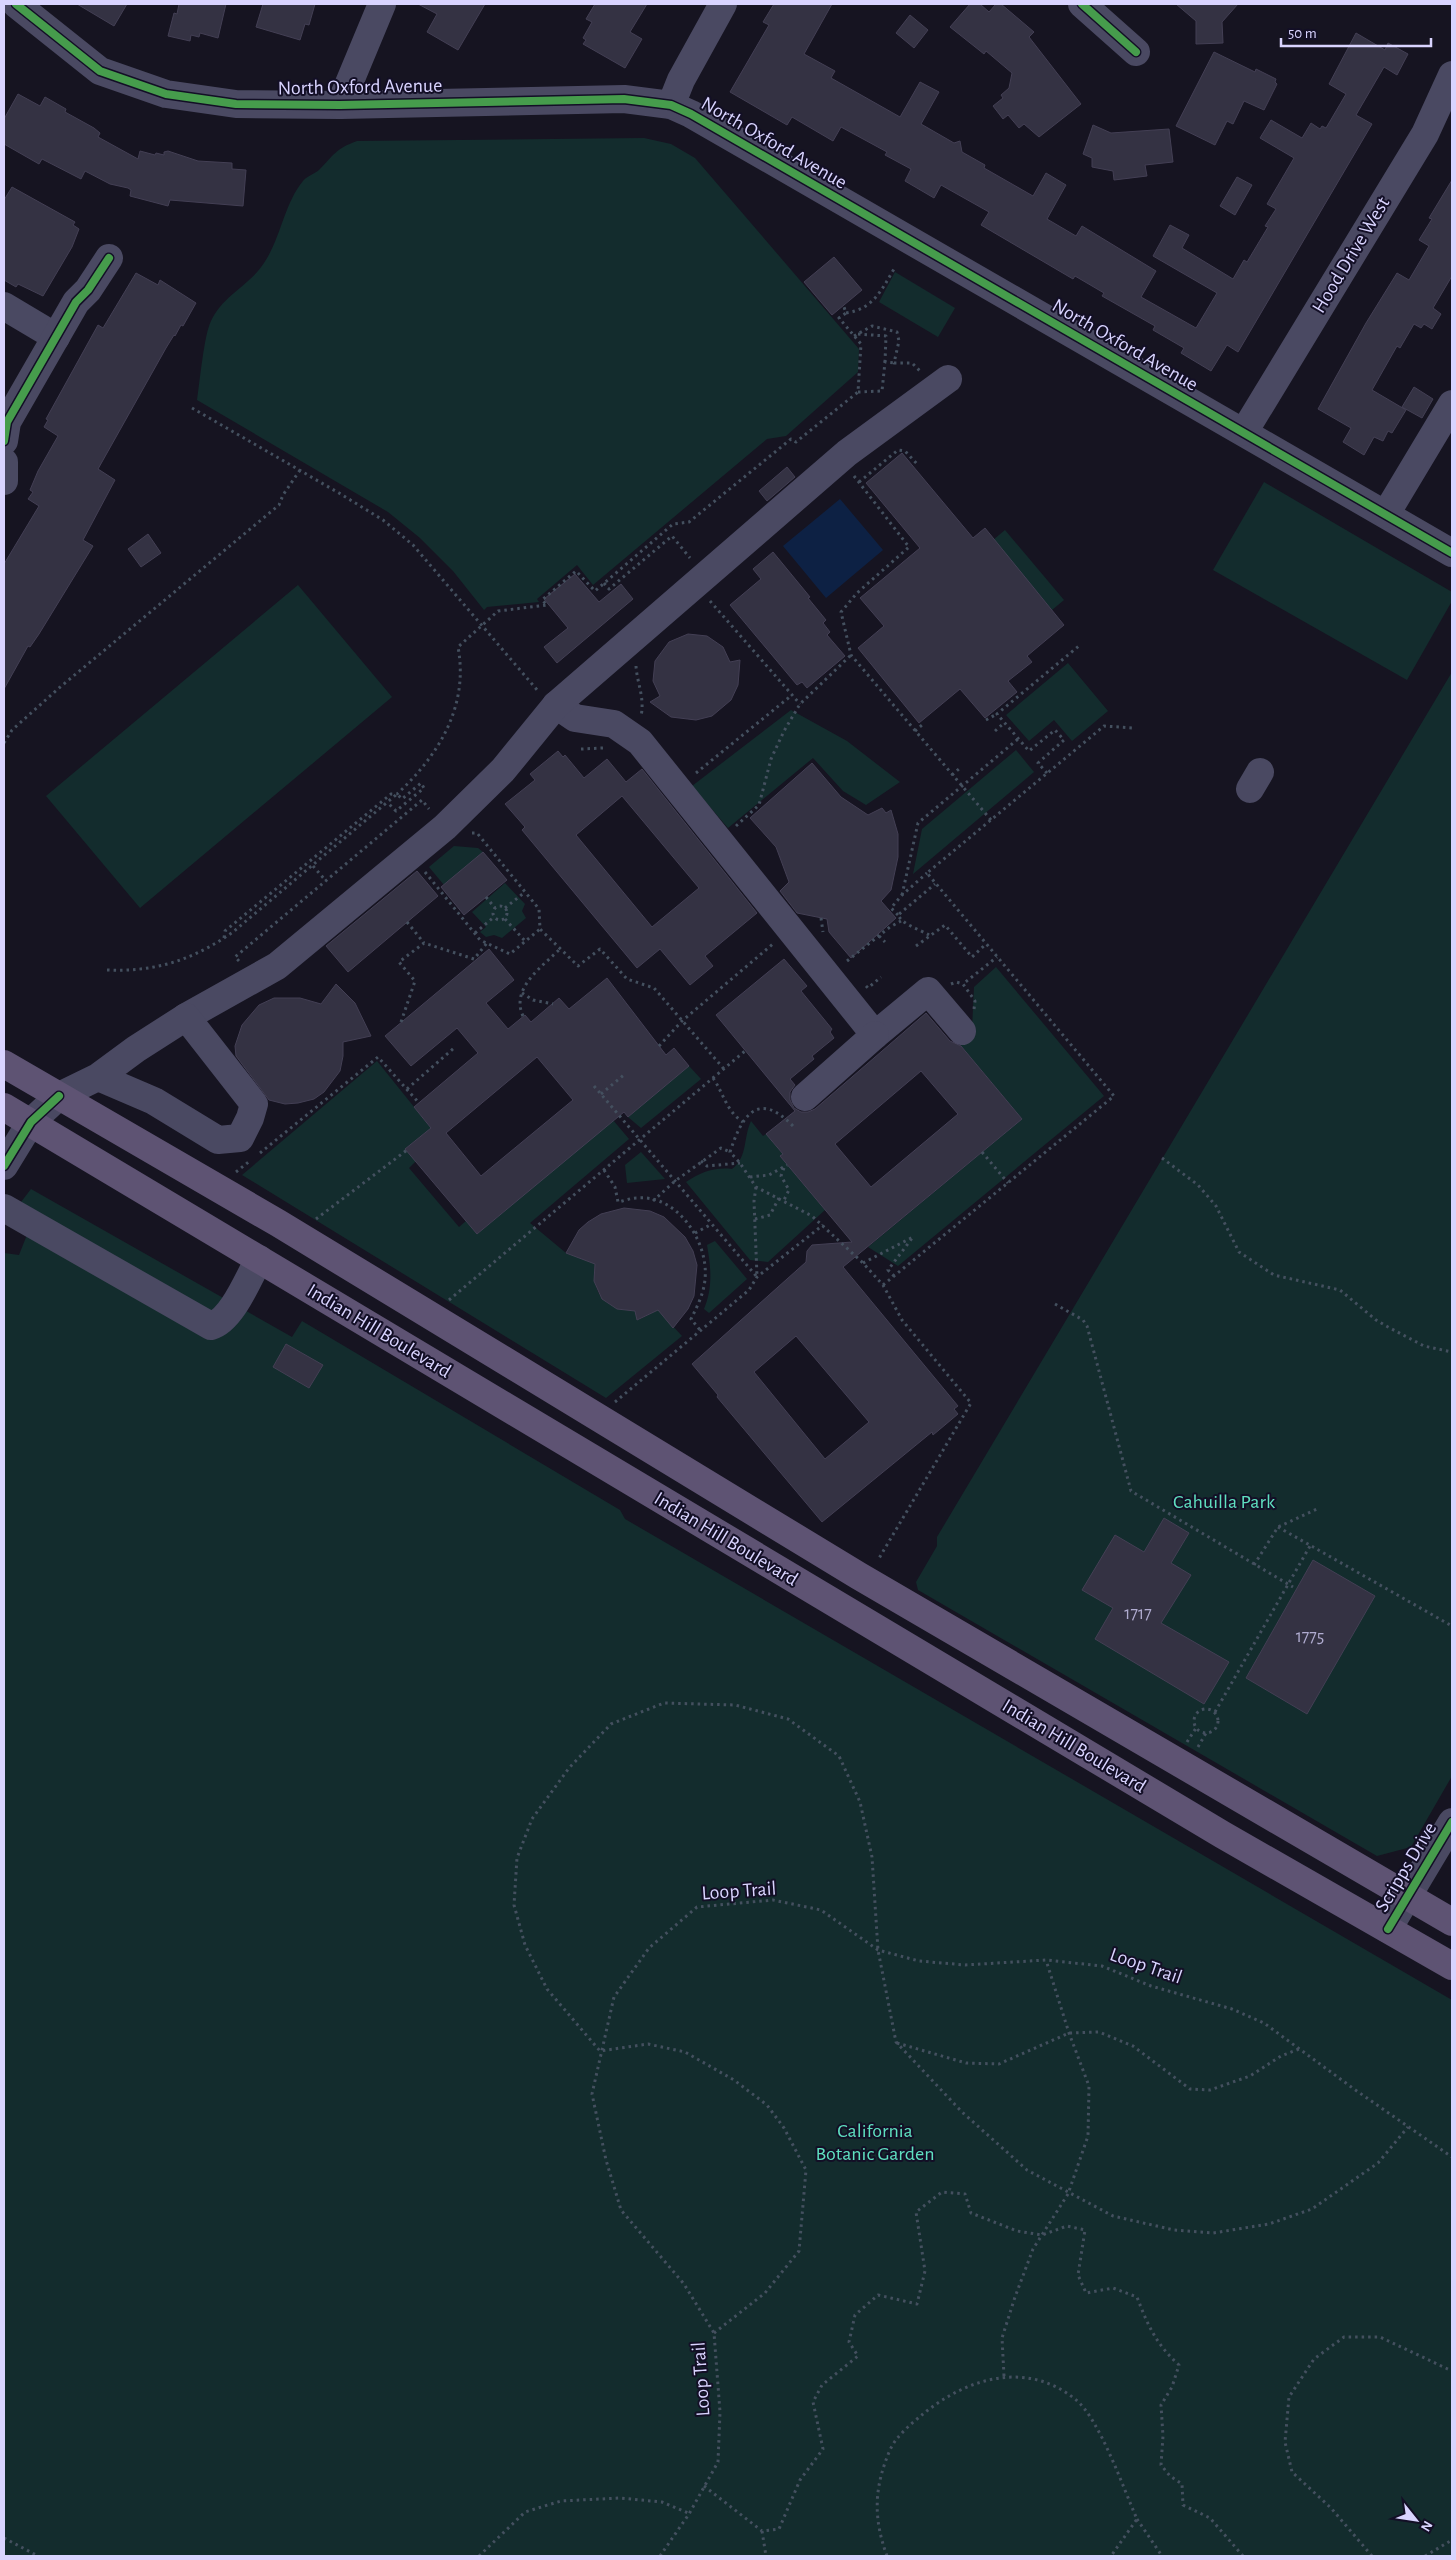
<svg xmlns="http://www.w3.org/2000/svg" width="1456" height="2560" viewBox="0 0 1456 2560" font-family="'Alegreya Sans',sans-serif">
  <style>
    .green { fill: #132c2d }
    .water { fill: #0d2144 }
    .building { fill: #343243; stroke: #433f54; fill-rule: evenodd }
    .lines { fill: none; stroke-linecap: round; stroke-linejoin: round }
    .path { stroke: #44505f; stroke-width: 3; stroke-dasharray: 2.5 4; stroke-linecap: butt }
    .minor { stroke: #4a4962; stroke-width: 28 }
    .major { stroke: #5e5373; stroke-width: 28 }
    .cycleway-casing { stroke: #130f26; stroke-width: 11 }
    .cycleway { stroke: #469c4c; stroke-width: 8 }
    .labels { text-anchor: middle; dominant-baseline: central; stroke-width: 4; stroke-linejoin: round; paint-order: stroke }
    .number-label { font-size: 18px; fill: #b0acd0 }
    .street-label { font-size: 20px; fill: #d9d4ff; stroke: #130f26 }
    .park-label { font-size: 20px; fill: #5fe0c0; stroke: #130f26 }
  </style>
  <rect width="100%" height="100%" fill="#161421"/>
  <g class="green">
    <path d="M 644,138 L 671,144 L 695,158 L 859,349 L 858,372 L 786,436 L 767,439 L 593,585 L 577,565 L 537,599 L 539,602 L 487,607 L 484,610 L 453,571 L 420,538 L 388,512 L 197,400 C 200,381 204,335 211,321 C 223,295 249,286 264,263 C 281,238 284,204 303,181 C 307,176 314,174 319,170 C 334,155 335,149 357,141 Z"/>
    <polygon points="895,272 955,308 938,337 879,302"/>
    <polygon points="1264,482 1452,592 1452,601 1407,680 1213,570"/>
    <polygon points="1005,530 1064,600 1052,610 993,540"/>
    <polygon points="298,585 392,697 140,908 46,796"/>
    <polygon points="1068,663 1108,711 1072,741 1054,720 1029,741 1006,715"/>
    <polygon points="1452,672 1452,1776 1411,1847 1377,1856 918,1590 916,1582 937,1546 937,1537"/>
    <polygon points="791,710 847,741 900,782 866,805 843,791 813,758 728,828 692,786"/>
    <polygon points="1016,750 1034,772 913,874 922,829"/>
    <polygon points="454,846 478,848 483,852 444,885 429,867"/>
    <polygon points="505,883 525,904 522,911 526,918 502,938 494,935 486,937 480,932 486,927 472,912"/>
    <polygon points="996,967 1104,1096 898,1266 868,1247 1022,1119 957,1041 972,1029 974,987"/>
    <path d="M 377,1061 L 431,1128 L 406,1148 L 416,1161 L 409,1168 L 459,1227 L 466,1221 L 477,1234 L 613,1120 L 629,1139 L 530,1223 L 566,1253 L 595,1263 C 592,1295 603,1307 635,1311 L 638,1320 L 658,1310 L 682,1336 L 606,1398 L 242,1175 Z"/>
    <polygon points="689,1066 701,1079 641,1128 628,1117"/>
    <path d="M 751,1121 L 763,1136 L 766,1134 L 783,1154 L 780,1156 L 825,1210 L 768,1262 L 750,1260 L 686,1182 C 701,1172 714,1167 732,1169 C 748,1157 743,1138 751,1121 Z"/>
    <polygon points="641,1152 665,1179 627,1183 625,1165"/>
    <polygon points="31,1189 292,1337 302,1321 620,1510 625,1519 1452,2000 1452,2556 4,2556 4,1253 19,1255 36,1212 21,1202"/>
    <path d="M 715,1241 L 747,1279 L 709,1313 L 704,1309 C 713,1287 711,1268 707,1245 Z"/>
  </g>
  <polygon class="water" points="840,499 883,550 826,598 783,546"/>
  <g class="building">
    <polygon points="77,4 127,4 114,26"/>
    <polygon points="179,4 226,4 218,38 200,33 199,37 191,35 190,41 168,36 174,13 177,14"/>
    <polygon points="263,4 315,4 309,25 305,24 300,40 256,27"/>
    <polygon points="418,4 485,4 458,50 427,32 437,14"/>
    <polygon points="595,4 647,4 630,32 642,39 625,68 583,44 586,40 583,38 592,22 586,19"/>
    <polygon points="774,4 832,4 804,54 835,71 831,78 900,117 920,82 939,92 921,124 954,143 960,141 962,152 985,165 984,168 1033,196 1046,173 1066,185 1047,219 1076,236 1082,226 1156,271 1141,297 1196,328 1217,293 1153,256 1170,225 1189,235 1182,248 1233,279 1244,260 1247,262 1268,227 1265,226 1276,209 1267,204 1294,158 1260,138 1271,120 1302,138 1311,123 1320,129 1322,126 1326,128 1346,94 1329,84 1356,33 1385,50 1388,43 1408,54 1397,75 1384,67 1356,115 1372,124 1238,352 1227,345 1211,371 1181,353 1184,348 1153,330 1155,326 1102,296 1104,293 1075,276 1073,279 981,225 989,212 941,185 934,198 905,181 911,169 885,155 887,152 841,127 833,141 792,117 787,125 730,92 769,25 763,22"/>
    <polygon points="970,4 980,4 989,12 996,4 1001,4 1034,32 1029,37 1081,104 1039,137 1024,124 1019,128 1008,115 1003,119 993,106 1003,98 1001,95 1009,88 1012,73 986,51 984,54 950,27"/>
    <polygon points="1176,4 1238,4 1222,22 1223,43 1196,44 1196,21"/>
    <polygon points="910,15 928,30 914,48 896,33"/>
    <polygon points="1214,52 1255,72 1256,69 1276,79 1275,82 1277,84 1264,110 1244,101 1233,124 1227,121 1215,145 1176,126"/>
    <polygon points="18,94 40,106 45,97 66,109 65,112 94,128 100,133 98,137 138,159 140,151 155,155 156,153 164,155 164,152 168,151 198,161 232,163 232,169 246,170 243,206 170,200 168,206 130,196 131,190 128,188 110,184 85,171 81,179 42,159 39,164 4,144 4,119"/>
    <polygon points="1093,125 1111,133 1169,129 1173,162 1145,165 1147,176 1114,180 1113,171 1092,167 1092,158 1083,154"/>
    <polygon points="1237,177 1252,185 1235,215 1220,206"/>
    <polygon points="1452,180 1452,276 1433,308 1441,314 1432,329 1424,324 1421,328 1414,324 1400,348 1397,346 1372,390 1406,410 1392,433 1388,431 1383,441 1374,437 1364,455 1343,442 1351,428 1318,409 1366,323 1397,273 1409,280 1429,246 1419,240 1432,219 1429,218"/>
    <polygon points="12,187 75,222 73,225 79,229 72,247 43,296 18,284 16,287 4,280 4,200"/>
    <polygon points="834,257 862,290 832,315 804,282"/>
    <polygon points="136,273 158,285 160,280 196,303 183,326 181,325 175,336 174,335 166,348 98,469 115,480 83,540 93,546 39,634 30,647 28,646 4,689 4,564 39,506 28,499 33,492 30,490 38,471 58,436 44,427 48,420 46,419 98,325 103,328"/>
    <polygon points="1414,387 1433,399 1422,418 1402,407"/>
    <polygon points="902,453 973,538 985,528 1064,625 1027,656 1032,662 1008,681 1017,692 985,718 960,689 919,723 858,648 884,626 860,598 920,548 866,483"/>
    <polygon points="787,467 795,477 767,501 759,491"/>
    <polygon points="148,534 161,553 141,567 128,549"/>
    <polygon points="773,552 810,597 808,598 826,620 823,623 830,632 827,635 845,656 807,688 802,682 797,685 730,605 761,579 753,569"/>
    <polygon points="575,574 599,602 621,584 633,599 557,663 544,647 568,628 544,599"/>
    <polygon points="688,634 707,636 723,647 730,662 740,660 738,685 731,700 712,716 696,720 671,717 650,702 660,696 653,681 655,661 669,642"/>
    <path d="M 558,751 L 563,757 L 565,755 L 584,778 L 607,759 L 626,782 L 642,769 L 757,913 L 705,956 L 713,966 L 690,985 L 660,949 L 637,968 L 522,830 L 525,827 L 505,804 L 535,780 L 530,774 ZM 622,796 L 699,888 L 652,927 L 576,835 Z"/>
    <polygon points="812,763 841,797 868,815 882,808 886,813 891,810 898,834 898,857 891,890 881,901 896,918 851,958 829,932 827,919 797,913 780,891 789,882 776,847 750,818"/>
    <polygon points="483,852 507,880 464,915 441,887"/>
    <polygon points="417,871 438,896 348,972 326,946"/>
    <path d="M 489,949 L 514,980 L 486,1003 L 508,1029 L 525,1015 L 531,1022 L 559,998 L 569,1009 L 607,978 L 666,1055 L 674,1048 L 689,1066 L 628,1117 L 624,1112 L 477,1234 L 405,1149 L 431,1128 L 414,1107 L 478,1053 L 457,1028 L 411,1066 L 385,1036 ZM 537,1057 L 573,1100 L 481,1176 L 446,1133 Z"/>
    <path d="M 784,959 L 807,986 L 801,991 L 832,1029 L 830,1032 L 834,1038 L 812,1056 L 814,1059 L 790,1079 L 795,1085 L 790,1092 L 790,1100 L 794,1108 L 801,1112 L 808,1112 L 815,1109 L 926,1013 L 950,1041 L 961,1046 L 1022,1119 L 843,1267 L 958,1406 L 954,1409 L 958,1414 L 933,1435 L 932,1432 L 822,1522 L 717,1397 L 718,1395 L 692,1364 L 806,1262 L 807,1251 L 812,1245 L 852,1242 L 780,1156 L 783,1154 L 766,1134 L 795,1111 L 716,1015 ZM 921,1071 L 958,1114 L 871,1187 L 835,1144 ZM 796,1336 L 869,1422 L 825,1459 L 754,1372 Z"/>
    <polygon points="336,984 355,1003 371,1036 343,1042 343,1056 340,1071 324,1092 314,1099 298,1103 285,1104 269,1100 236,1056 235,1046 242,1025 259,1005 274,998 300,998 321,1004"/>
    <polygon points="624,1208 650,1211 664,1217 685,1237 693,1251 697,1265 694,1296 688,1309 673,1328 658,1310 637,1320 635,1311 617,1309 602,1299 594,1281 595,1264 566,1253 579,1230 588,1222 601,1214"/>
    <polygon points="286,1344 323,1365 309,1388 273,1367"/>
    <polygon points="1164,1518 1189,1533 1171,1563 1191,1575 1161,1623 1229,1662 1204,1704 1095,1639 1113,1608 1082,1590 1115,1535 1144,1552"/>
    <polygon points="1313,1560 1375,1596 1307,1714 1246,1678"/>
  </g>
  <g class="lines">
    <g class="path">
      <path d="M 846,313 C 873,309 881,291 894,269"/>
      <polyline points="858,334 886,336 885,362"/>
      <polyline points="854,336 872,326 897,332 899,341 894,363 912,363 920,371"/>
      <polyline points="858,392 882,391 885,362 894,363"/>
      <polyline points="192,408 339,493 383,520 413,545 538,691"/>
      <polyline points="854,476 909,547 857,593 841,612 851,655 991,820"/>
      <polyline points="859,482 898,450 905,451 918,465"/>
      <polyline points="604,583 609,589 672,536 690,558"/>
      <polyline points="710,601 800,704"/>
      <path d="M 636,666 C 637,683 645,698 641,716"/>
      <polyline points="986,720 997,714"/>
      <polyline points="915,731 922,725"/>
      <polyline points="995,731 1004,723"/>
      <polyline points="4,743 12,730 59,688 279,505 283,495 300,470"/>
      <polyline points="581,749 603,748"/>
      <polyline points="696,773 792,695"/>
      <polyline points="1047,773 1038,763 1064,740 1055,730 1029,751 997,714 1080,645"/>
      <polyline points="952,775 960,768"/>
      <polyline points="736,826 759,805 771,759 784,731 800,704 851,655"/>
      <polyline points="472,833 477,833 539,909 540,929 578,966 600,949 627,979 654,988 724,1069"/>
      <polyline points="313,866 326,881"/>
      <polyline points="425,872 480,940 510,954 540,929"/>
      <polyline points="902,895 918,823 1018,739"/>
      <polyline points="486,897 495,908"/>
      <circle cx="500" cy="913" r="7"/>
      <polyline points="505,908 525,892"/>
      <polyline points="898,915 891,908 902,895 927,873"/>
      <polyline points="821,918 823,932"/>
      <polyline points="505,919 525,941"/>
      <polyline points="407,922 424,943"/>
      <polyline points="475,933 494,917"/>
      <path d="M 929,935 C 919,929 903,925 898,915 L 935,884"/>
      <polyline points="879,936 885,942"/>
      <polyline points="224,938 233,932 397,794 402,799 421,783 424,788 396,811 388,803"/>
      <polyline points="916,946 945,925 972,957 986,944"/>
      <polyline points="239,961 235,957 422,800 429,809"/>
      <polyline points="847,961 890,927 901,921"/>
      <path d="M 107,970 C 151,972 187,962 224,938 L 225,931 L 391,794 L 397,794 C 439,755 469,706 458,647 L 498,611 L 547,605 L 542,600 L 576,571 L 595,591 L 673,524 L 689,522 L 791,439 L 796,442 L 858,392 L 861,344 L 839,318 L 846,313 L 844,307"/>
      <polyline points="951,984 956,982 963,984"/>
      <polyline points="866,986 868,988 881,977"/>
      <polyline points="522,993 533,1000 553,1004"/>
      <polyline points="974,1009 975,1001 963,984 997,957"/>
      <path d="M 523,1016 C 510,988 543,966 560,949"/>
      <polyline points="401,1022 415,981 399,962 424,943 474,959 487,943"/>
      <polyline points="659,1046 682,1021 774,943"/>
      <path d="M 713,1078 C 724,1094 726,1111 743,1122"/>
      <polyline points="594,1086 757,1277"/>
      <polyline points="407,1089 454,1048"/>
      <polyline points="601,1094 625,1074"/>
      <path d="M 793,1126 C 758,1090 742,1115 730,1152 L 740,1163 L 756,1187 L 812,1216 L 863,1263 L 883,1285 L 902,1320 L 971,1403 L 878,1560"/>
      <polyline points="982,1152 1008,1183"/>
      <polyline points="260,1153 378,1057 419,1103"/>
      <polyline points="1162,1158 1198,1185 1216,1206 1239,1252 1274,1275 1340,1290 1376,1320 1388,1327 1424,1346 1452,1352"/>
      <polyline points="701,1161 707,1166 740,1163"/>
      <polyline points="784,1168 781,1176 789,1190 784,1200"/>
      <path d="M 604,1170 L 615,1187 L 618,1202 C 624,1201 630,1198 637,1198 C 677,1194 709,1242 705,1279 C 704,1293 697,1307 691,1319 L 700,1330"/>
      <polyline points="236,1172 251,1160"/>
      <polyline points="750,1177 769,1175 787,1165"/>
      <polyline points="756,1187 754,1201 757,1276"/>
      <polyline points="653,1201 675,1181 721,1148 730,1152"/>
      <polyline points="316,1219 407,1150"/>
      <polyline points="755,1219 770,1215 779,1198"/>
      <polyline points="695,1233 712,1224"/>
      <polyline points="863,1263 913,1237 888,1270 894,1276"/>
      <polyline points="883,1285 1114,1096 927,873 1104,726 1133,728"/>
      <polyline points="449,1300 745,1051"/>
      <polyline points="1055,1304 1083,1320 1087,1326 1131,1491 1293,1587"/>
      <polyline points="615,1402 749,1290 757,1277 823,1225"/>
      <polyline points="1278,1527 1452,1626"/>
      <polyline points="1254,1565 1278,1527 1317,1509"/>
      <circle cx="1206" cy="1721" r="12"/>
      <polyline points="1215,1712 1310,1546"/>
      <polyline points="1187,1742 1196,1728"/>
      <polyline points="1198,1747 1206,1733"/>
      <polyline points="897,2043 966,2063 999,2064 1069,2033 1099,2032 1133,2046 1190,2089 1210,2090 1250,2076 1281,2056 1299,2049"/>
      <polyline points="714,2333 765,2293 799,2251 806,2170 784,2128 767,2105 734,2080 685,2052 648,2044 600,2051 547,1989 525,1945 514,1905 517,1858 532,1819 569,1768 611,1724 664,1703 735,1705 788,1719 839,1756 860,1802 872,1857 878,1950 896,2042 962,2112 1027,2170 1113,2216 1174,2230 1213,2233 1269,2224 1312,2209 1378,2163 1408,2127"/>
      <polyline points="1004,2376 1002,2338 1015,2297 1033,2249 1068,2194 1088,2136 1089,2086 1069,2033 1046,1960"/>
      <path d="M 704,2486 L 762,2531 L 779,2529 L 800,2480 L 823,2449 L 813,2402 L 822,2385 L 858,2356 L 849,2342 L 855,2315 L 878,2295 L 917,2304 L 925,2271 L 916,2212 L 942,2192 L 965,2194 L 971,2213 L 1017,2231 L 1042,2235 L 1067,2226 L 1085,2230 L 1078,2275 L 1086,2293 L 1113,2288 L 1137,2297 C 1148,2326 1156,2344 1179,2365 L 1172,2387 L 1161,2405 L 1163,2436 L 1161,2465 L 1170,2476 L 1182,2484 L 1183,2505 L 1210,2518 L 1243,2556"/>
      <polyline points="1137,2519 1162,2556"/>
      <polyline points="762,2531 766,2556"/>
      <polyline points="4,2538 38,2556"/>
      <polyline points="479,2556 525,2512 561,2501 620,2498 662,2502 688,2513"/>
      <polyline points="660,2556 689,2514 718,2462 720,2412 714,2333 684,2284 621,2210 606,2160 592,2094 614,1997 649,1948 697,1907 773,1900 821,1910 878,1950 919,1961 965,1965 1046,1960 1102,1966 1151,1986 1232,2009 1264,2023 1354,2089 1452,2157"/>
      <path d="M 887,2556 C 873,2518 874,2487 890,2450 C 896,2436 912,2423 923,2414 C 967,2378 1026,2360 1075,2399 C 1100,2419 1123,2488 1137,2519 L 1111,2556"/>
      <polyline points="1372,2556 1331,2508 1292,2472 1285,2442 1289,2397 1314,2359 1344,2337 1380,2337 1452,2371"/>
      <polyline points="1425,2556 1452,2540"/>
    </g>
    <g class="minor">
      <polyline points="16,4 100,71 166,94 236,104 340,105 624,99 671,105 691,114 1452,553"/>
      <polyline points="1082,4 1136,52"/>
      <polyline points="340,105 382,4"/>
      <polyline points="671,105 681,80 723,4"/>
      <polyline points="4,306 56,337"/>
      <polyline points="1244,432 1425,134 1452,75"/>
      <polyline points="4,441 7,422 76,302 88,290 109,258"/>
      <polyline points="4,462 4,481"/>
      <polyline points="1386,514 1452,404"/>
      <polyline points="556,705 575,718 614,724 640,742 875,1035 928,991 962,1031"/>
      <polyline points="1250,789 1260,772"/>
      <polyline points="186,1017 277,966 445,827 503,770 556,705 847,453 948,379"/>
      <polyline points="805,1097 875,1035"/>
      <polyline points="4,1166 31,1122 59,1096 98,1077 136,1049 186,1017 254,1104 250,1118 240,1138 218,1140 154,1101 98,1077"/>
      <path d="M 4,1208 L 211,1326 C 232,1320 248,1279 259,1259"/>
      <polyline points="1388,1929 1452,1822"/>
    </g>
    <g class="major">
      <polyline points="4,1064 278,1223 859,1576 1452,1922"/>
      <polyline points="4,1107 1223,1835 1452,1966"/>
    </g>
    <g class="cycleway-casing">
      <g id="cycleway">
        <polyline points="16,4 100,71 166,94 236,104 340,105 624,99 671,105 691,114 1452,553"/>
        <polyline points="1082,4 1136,52"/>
        <polyline points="4,441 7,422 76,302 88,290 109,258"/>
        <polyline points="4,1166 31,1122 59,1096"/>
        <polyline points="1388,1929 1452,1822"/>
      </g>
    </g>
    <use href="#cycleway" class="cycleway"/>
  </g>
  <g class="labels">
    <g class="number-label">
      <text x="1138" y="1614">1717</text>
      <text x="1310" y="1637">1775</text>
    </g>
    <g class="street-label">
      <text transform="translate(360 87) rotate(-1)">North Oxford Avenue</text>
      <text transform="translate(774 143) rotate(30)">North Oxford Avenue</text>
      <text transform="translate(1351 255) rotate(-59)">Hood Drive West</text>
      <text transform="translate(1125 345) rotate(30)">North Oxford Avenue</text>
      <text transform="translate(379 1331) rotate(31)">Indian Hill Boulevard</text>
      <text transform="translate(726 1539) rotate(31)">Indian Hill Boulevard</text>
      <text transform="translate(1074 1746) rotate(31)">Indian Hill Boulevard</text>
      <text transform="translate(1406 1867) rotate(-59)">Scripps Drive</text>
      <text transform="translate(739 1891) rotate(-4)">Loop Trail</text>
      <text transform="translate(1146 1966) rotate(19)">Loop Trail</text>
      <text transform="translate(701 2379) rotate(-94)">Loop Trail</text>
    </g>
    <g class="park-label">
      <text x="1224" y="1502">Cahuilla Park</text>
      <text x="875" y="2131">California<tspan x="875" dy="23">Botanic Garden</tspan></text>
    </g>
  </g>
  <rect width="1456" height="2560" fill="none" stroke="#d9d4ff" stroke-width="10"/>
  <g transform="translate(1416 2520) rotate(120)" stroke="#130f26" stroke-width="4" paint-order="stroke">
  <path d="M0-4L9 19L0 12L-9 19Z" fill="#d9d4ff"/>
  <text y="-8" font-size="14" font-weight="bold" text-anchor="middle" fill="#d9d4ff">N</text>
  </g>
  <path d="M1281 38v8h150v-8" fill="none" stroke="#d9d4ff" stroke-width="2.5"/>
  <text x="1288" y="38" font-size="15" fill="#d9d4ff" stroke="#130f26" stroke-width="4" paint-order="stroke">50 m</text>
</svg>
